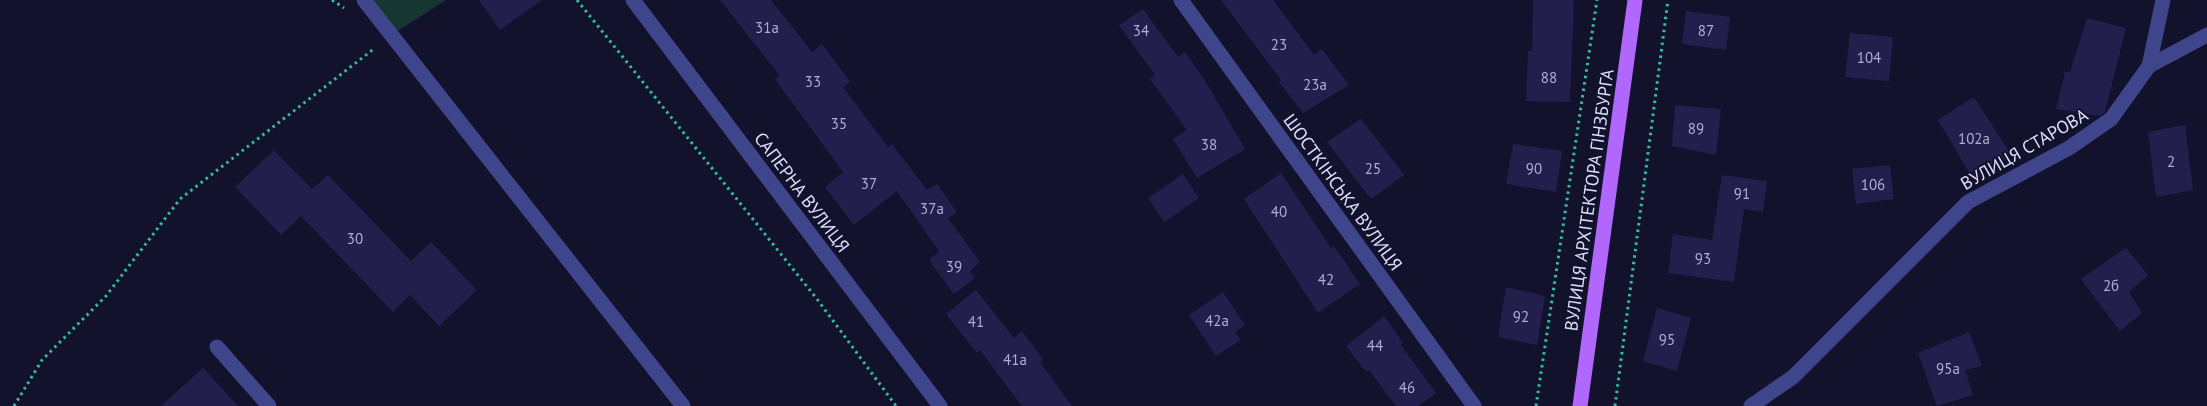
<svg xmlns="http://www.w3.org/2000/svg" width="2207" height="406" viewBox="0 0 2207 406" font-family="'PT Sans',sans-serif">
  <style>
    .green { fill: #153631 }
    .building { fill: #221f4d }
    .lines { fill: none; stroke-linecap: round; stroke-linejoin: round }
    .path { stroke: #34bda4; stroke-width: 3; stroke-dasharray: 2.5 4; stroke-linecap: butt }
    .minor { stroke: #3e458a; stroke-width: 15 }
    .major { stroke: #b267fc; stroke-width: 15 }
    .labels { text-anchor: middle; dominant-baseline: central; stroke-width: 4; stroke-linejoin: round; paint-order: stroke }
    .number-label { font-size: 15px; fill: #afaed2 }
    .street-label { font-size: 18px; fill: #dedefe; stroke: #13122c }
  </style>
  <rect width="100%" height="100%" fill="#13122c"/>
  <polygon class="green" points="364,0 446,0 390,36"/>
  <g class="building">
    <polygon points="479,0 542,0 500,30"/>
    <polygon points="720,0 771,0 812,52 822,44 850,82 843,87 888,147 892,144 927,190 937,184 957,212 948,218 980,262 970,271 975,278 954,294 929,260 939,251 897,191 854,225 825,187 843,172 775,79 780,76"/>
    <polygon points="1221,0 1273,0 1314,55 1322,49 1349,85 1303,113 1279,82 1281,80"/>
    <polygon points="1533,0 1574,0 1570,102 1526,101 1528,51 1532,51"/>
    <polygon points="1143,9 1178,57 1185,52 1204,79 1245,149 1197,178 1173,139 1187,130 1150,79 1155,75 1119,25"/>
    <polygon points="1686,11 1730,17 1726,50 1682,44"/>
    <polygon points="2087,18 2126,28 2105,112 2100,116 2056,109 2065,72 2070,72"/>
    <polygon points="1850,33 1893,37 1889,81 1845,77"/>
    <polygon points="1974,97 2012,156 1974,181 1938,120"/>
    <polygon points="1675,105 1721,109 1716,155 1672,146"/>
    <polygon points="1361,119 1404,175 1371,199 1327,142"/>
    <polygon points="2185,125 2193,190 2156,197 2148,132"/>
    <polygon points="1513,144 1562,151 1556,192 1506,184"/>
    <polygon points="274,150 312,189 328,175 411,261 431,242 477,290 439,326 410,295 393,312 301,216 281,235 235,187"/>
    <polygon points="1890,165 1894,199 1856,204 1852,169"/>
    <polygon points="1281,173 1331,248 1334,246 1360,284 1318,313 1244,199"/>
    <polygon points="1183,174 1199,198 1164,222 1148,198"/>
    <polygon points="1722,175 1767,181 1763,212 1744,209 1734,282 1668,273 1673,234 1712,240"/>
    <polygon points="2126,248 2148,275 2129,292 2142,313 2120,331 2081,279"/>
    <polygon points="1506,287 1545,296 1537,345 1498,337"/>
    <polygon points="976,290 1014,338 1022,331 1043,359 1040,362 1072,406 1022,406 980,350 977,353 946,314"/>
    <polygon points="1223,292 1245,325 1235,332 1241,340 1216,356 1189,315"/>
    <polygon points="1657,308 1691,318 1677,371 1643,361"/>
    <polygon points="1384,316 1403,343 1401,345 1436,393 1418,406 1396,406 1369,370 1366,372 1346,346"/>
    <polygon points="1969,332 1982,366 1965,370 1973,395 1937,406 1918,353"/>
    <polygon points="203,368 238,406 161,406"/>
  </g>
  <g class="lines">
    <g class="path">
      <polyline points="332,0 344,8"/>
      <polyline points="577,0 817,299 896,406"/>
      <polyline points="14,406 42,360 106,296 180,199 375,48"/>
      <polyline points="1536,406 1597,0"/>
      <polyline points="1615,406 1668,0"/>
    </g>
    <g class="minor">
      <polyline points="364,0 683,406"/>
      <polyline points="633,0 940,406"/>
      <polyline points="1181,0 1474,406"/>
      <polyline points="2149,66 2207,35"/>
      <polyline points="217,347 269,406"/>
      <polyline points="1751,406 1793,377 1968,202 2069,148 2111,119 2149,66 2163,0"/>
    </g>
    <polyline class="major" points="1580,406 1635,0"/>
  </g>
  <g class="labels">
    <g class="number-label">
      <text x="767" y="27">31а</text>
      <text x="1141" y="30">34</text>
      <text x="1706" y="30">87</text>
      <text x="1279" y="44">23</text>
      <text x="1869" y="57">104</text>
      <text x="1549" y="77">88</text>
      <text x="813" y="81">33</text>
      <text x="1315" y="84">23а</text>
      <text x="839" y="123">35</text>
      <text x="1696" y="128">89</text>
      <text x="1974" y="138">102а</text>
      <text x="1209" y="144">38</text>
      <text x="2171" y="161">2</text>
      <text x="1373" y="168">25</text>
      <text x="1534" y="168">90</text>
      <text x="869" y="183">37</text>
      <text x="1873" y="184">106</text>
      <text x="1742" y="193">91</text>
      <text x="932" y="208">37а</text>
      <text x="1279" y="211">40</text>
      <text x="355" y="238">30</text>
      <text x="1703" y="258">93</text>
      <text x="954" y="266">39</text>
      <text x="1326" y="279">42</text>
      <text x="2111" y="285">2б</text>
      <text x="1521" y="316">92</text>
      <text x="1217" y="320">42а</text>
      <text x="976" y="321">41</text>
      <text x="1667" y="339">95</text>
      <text x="1375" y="345">44</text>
      <text x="1015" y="359">41а</text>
      <text x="1948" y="368">95а</text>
      <text x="1407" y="387">46</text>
    </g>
    <g class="street-label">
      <text transform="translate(2024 149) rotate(-30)">ВУЛИЦЯ СТАРОВА</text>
      <text transform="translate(802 192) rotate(53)">САПЕРНА ВУЛИЦЯ</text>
      <text transform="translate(1343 192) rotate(54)">ШОСТКІНСЬКА ВУЛИЦЯ</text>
      <text transform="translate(1589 200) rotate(-82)">ВУЛИЦЯ АРХІТЕКТОРА ГІНЗБУРГА</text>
    </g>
  </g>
</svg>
